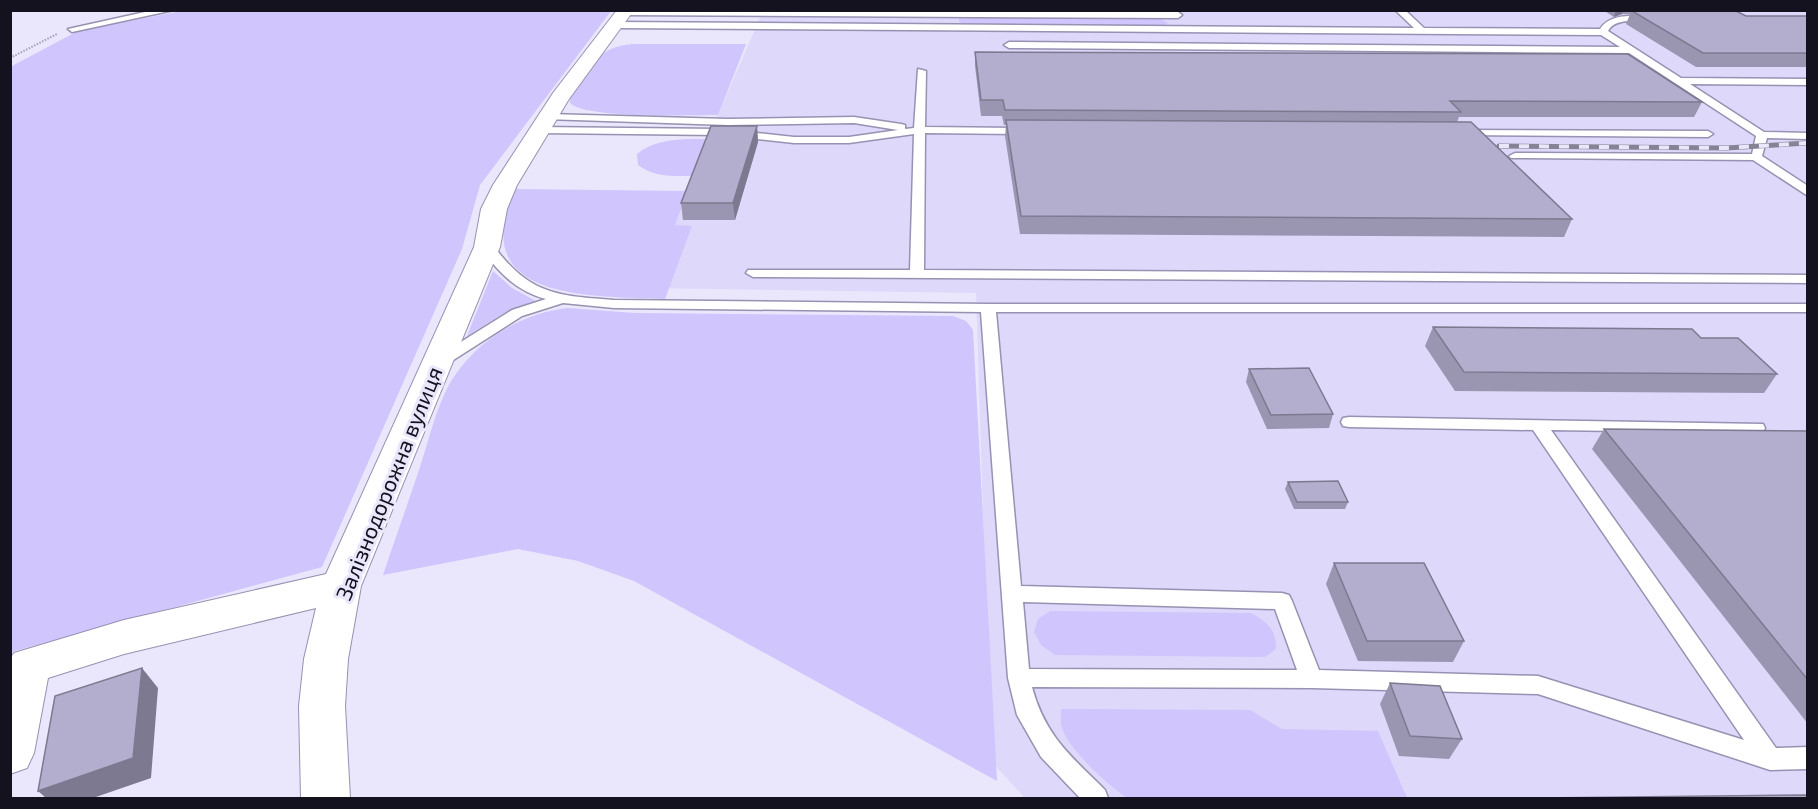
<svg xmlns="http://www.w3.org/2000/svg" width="1818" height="809" viewBox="0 0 1818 809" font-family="'Exo 2',sans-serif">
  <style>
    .built { fill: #ded8fa }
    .green { fill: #d0c5fd }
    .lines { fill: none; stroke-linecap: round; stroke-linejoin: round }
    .lane-casing { stroke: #9791b2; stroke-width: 3 }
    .street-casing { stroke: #9791b2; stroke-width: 2 }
    .path { stroke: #a4a1b3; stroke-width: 2; stroke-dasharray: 1.5 1.5; stroke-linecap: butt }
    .lane { fill: #fff; fill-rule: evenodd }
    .street { fill: #fff; fill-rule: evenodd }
    .rail-casing { stroke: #868394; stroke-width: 5 }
    .rail { stroke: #eae7fc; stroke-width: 4; stroke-dasharray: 10; stroke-linecap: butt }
    .wall { fill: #9a95b1 }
    .shaded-wall { fill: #7d7990 }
    .building { fill: #b3adce; stroke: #7d7990; stroke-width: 1.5 }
    .labels { text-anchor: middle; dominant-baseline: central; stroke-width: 6; stroke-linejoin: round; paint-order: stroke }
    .street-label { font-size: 22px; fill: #14121e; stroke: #eae7fc }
  </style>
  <rect width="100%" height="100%" fill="#eae7fc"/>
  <polygon class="built" points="763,11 1807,11 1807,798 1025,798 991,761 976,293 643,288"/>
  <g class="green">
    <polygon points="182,11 611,11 480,185 462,249 322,567 11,652 10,67 78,31"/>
    <polygon points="966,16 1159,18 1168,23 1163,26 967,25 959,22 959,19"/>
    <path d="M 633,44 L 746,44 L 718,115 C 691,115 585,119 570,103 L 570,97 C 590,69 595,47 633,44 Z"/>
    <path d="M 687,139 L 709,139 L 696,176 C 675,176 655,178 638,165 L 637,154 C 651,142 670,140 687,139 Z"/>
    <path d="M 515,189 L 687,191 L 675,225 L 692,226 L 665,299 C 592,296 464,302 515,189 Z"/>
    <polygon points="493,271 512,288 536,301 504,313 467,336"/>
    <path d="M 568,308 L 635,313 L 953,316 L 966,321 L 973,330 L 997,781 L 634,581 L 578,561 L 518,549 L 383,575 C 395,539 408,503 420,467 C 428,443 434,416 445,393 C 467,346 518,313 568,308 Z"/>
    <path d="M 1050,611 L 1251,613 C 1267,622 1276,629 1276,649 L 1265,657 L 1055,655 L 1041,645 L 1034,632 L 1038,619 Z"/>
    <path d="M 1061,709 L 1250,710 L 1282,729 L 1378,731 L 1407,798 L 1127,798 C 1108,785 1069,750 1062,728 C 1060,723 1061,714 1061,709 Z"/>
  </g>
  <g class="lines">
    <g class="lane-casing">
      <g id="lane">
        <polygon points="154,10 174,10 72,32 68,29"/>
        <polygon points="624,10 1178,12 1182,15 1178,18 621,15 620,13"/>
        <path d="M 1395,10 L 1405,10 L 1424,28 L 1600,29 C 1610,13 1634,16 1651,16 L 1654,17 L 1654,21 C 1640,23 1616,16 1608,31 L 1681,78 L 1808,79 L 1808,85 L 1690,84 L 1764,132 L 1808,133 L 1808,139 L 1767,138 L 1762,156 L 1808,186 L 1808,196 L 1753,160 L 1511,158 L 1509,156 L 1515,153 L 1752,154 L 1756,136 L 1629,53 L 1009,48 L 1004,45 L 1009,42 L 1620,47 L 1601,35 L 615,28 L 611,25 L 615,22 L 1414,28 Z"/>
        <polygon points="918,69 926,71 925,127 1026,128 1031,131 1026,134 925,133 924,270 1808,275 1808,283 753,277 746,273 748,270 910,270 914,134 849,143 794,143 719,135 539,133 534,130 539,127 719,129 794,137 849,137 898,130 854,123 728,125 544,119 544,115 548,114 728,119 854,117 901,124 905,125 905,129 914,128"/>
        <polygon points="1460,130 1708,131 1713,134 1708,137 1456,135 1455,133"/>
        <path d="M 487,243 L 492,244 C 529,294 555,296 614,300 L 988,304 L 1808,304 L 1808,312 L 996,312 L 1021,586 L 1282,593 L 1289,595 L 1292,601 L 1319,670 L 1538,676 L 1744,740 L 1533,430 L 1349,427 L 1343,426 L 1341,422 L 1343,418 L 1349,417 L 1763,424 L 1765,428 L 1763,432 L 1757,433 L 1551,430 L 1776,748 L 1808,747 L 1808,769 L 1770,770 L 1538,694 L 1312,688 L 1032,687 C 1045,736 1071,756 1105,790 L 1108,798 L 1080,798 L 1041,757 L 1017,715 L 1008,678 L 981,312 L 614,308 L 563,303 L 522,316 L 444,366 L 432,366 L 430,363 L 432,360 L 512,310 L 546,299 C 516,291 498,272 480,247 ZM 1023,602 L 1275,609 L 1297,670 L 1029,669 Z"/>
      </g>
    </g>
    <g class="street-casing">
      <polygon id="street" points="617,10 634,10 569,99 517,185 507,209 500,247 361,586 348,659 345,706 350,798 301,798 299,706 304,659 316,608 124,654 48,678 34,753 27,768 10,774 10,659 14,653 124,620 326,574 474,247 481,209 493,185 553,93"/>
    </g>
    <polyline class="path" points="10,58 57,34"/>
    <use href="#lane" class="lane"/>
    <use href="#street" class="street"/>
    <g class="rail-casing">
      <polyline id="rail" points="1499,146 1726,148 1808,143"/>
    </g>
    <use href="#rail" class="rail"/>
  </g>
  <g class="wall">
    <polygon points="1603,10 1736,11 1746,16 1808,16 1808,67 1696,67 1626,24 1630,14 1622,14 1614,17"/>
    <polygon points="975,52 1702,102 1694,117 1459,117 1457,122 1572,219 1564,237 1020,234 1005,136 1006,125 1004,125 1002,116 981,116 975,66"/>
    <polygon points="757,126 758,142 735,220 683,220 681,203"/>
    <polygon points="1433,327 1701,338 1777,374 1764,393 1455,391 1425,346"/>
    <polygon points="1249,369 1333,414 1329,428 1267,429 1246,382"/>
    <polygon points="1604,429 1808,431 1808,724 1592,449"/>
    <polygon points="1288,482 1348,502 1345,509 1294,509 1285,489"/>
    <polygon points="1334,563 1464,641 1453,662 1358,661 1326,584"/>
    <polygon points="1390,683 1462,739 1449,759 1399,756 1380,704"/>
  </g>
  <g class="shaded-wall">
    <polygon points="1616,10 1623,10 1622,14 1614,17"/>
    <polygon points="757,126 758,142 735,220 733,203"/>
    <polygon points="142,668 158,688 151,778 93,798 46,798 38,791"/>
  </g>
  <g class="building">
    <polygon points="1632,11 1736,11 1746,16 1808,16 1808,53 1703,53"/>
    <polygon points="975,52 1628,54 1702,102 1450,101 1461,112 1005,110 1003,100 981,100"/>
    <polygon points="1006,120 1471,122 1572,219 1021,216"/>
    <polygon points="711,126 757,126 733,203 681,203"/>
    <polygon points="1433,327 1692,329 1701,338 1738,338 1777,374 1464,372"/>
    <polygon points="1309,368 1333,414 1271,415 1249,369"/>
    <polygon points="1604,429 1808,431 1808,680"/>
    <polygon points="1338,481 1348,502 1297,502 1288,482"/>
    <polygon points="1334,563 1424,563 1464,641 1367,641"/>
    <polygon points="142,668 133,758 38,791 55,696"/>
    <polygon points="1390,683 1440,686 1462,739 1410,736"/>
    <polygon points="1808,795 1808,798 1539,798"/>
  </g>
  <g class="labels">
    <g class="street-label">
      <text transform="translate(388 483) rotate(-68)">Залізнодорожна вулиця</text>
    </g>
  </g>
  <rect width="1818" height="809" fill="none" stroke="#14121e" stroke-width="24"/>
</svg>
